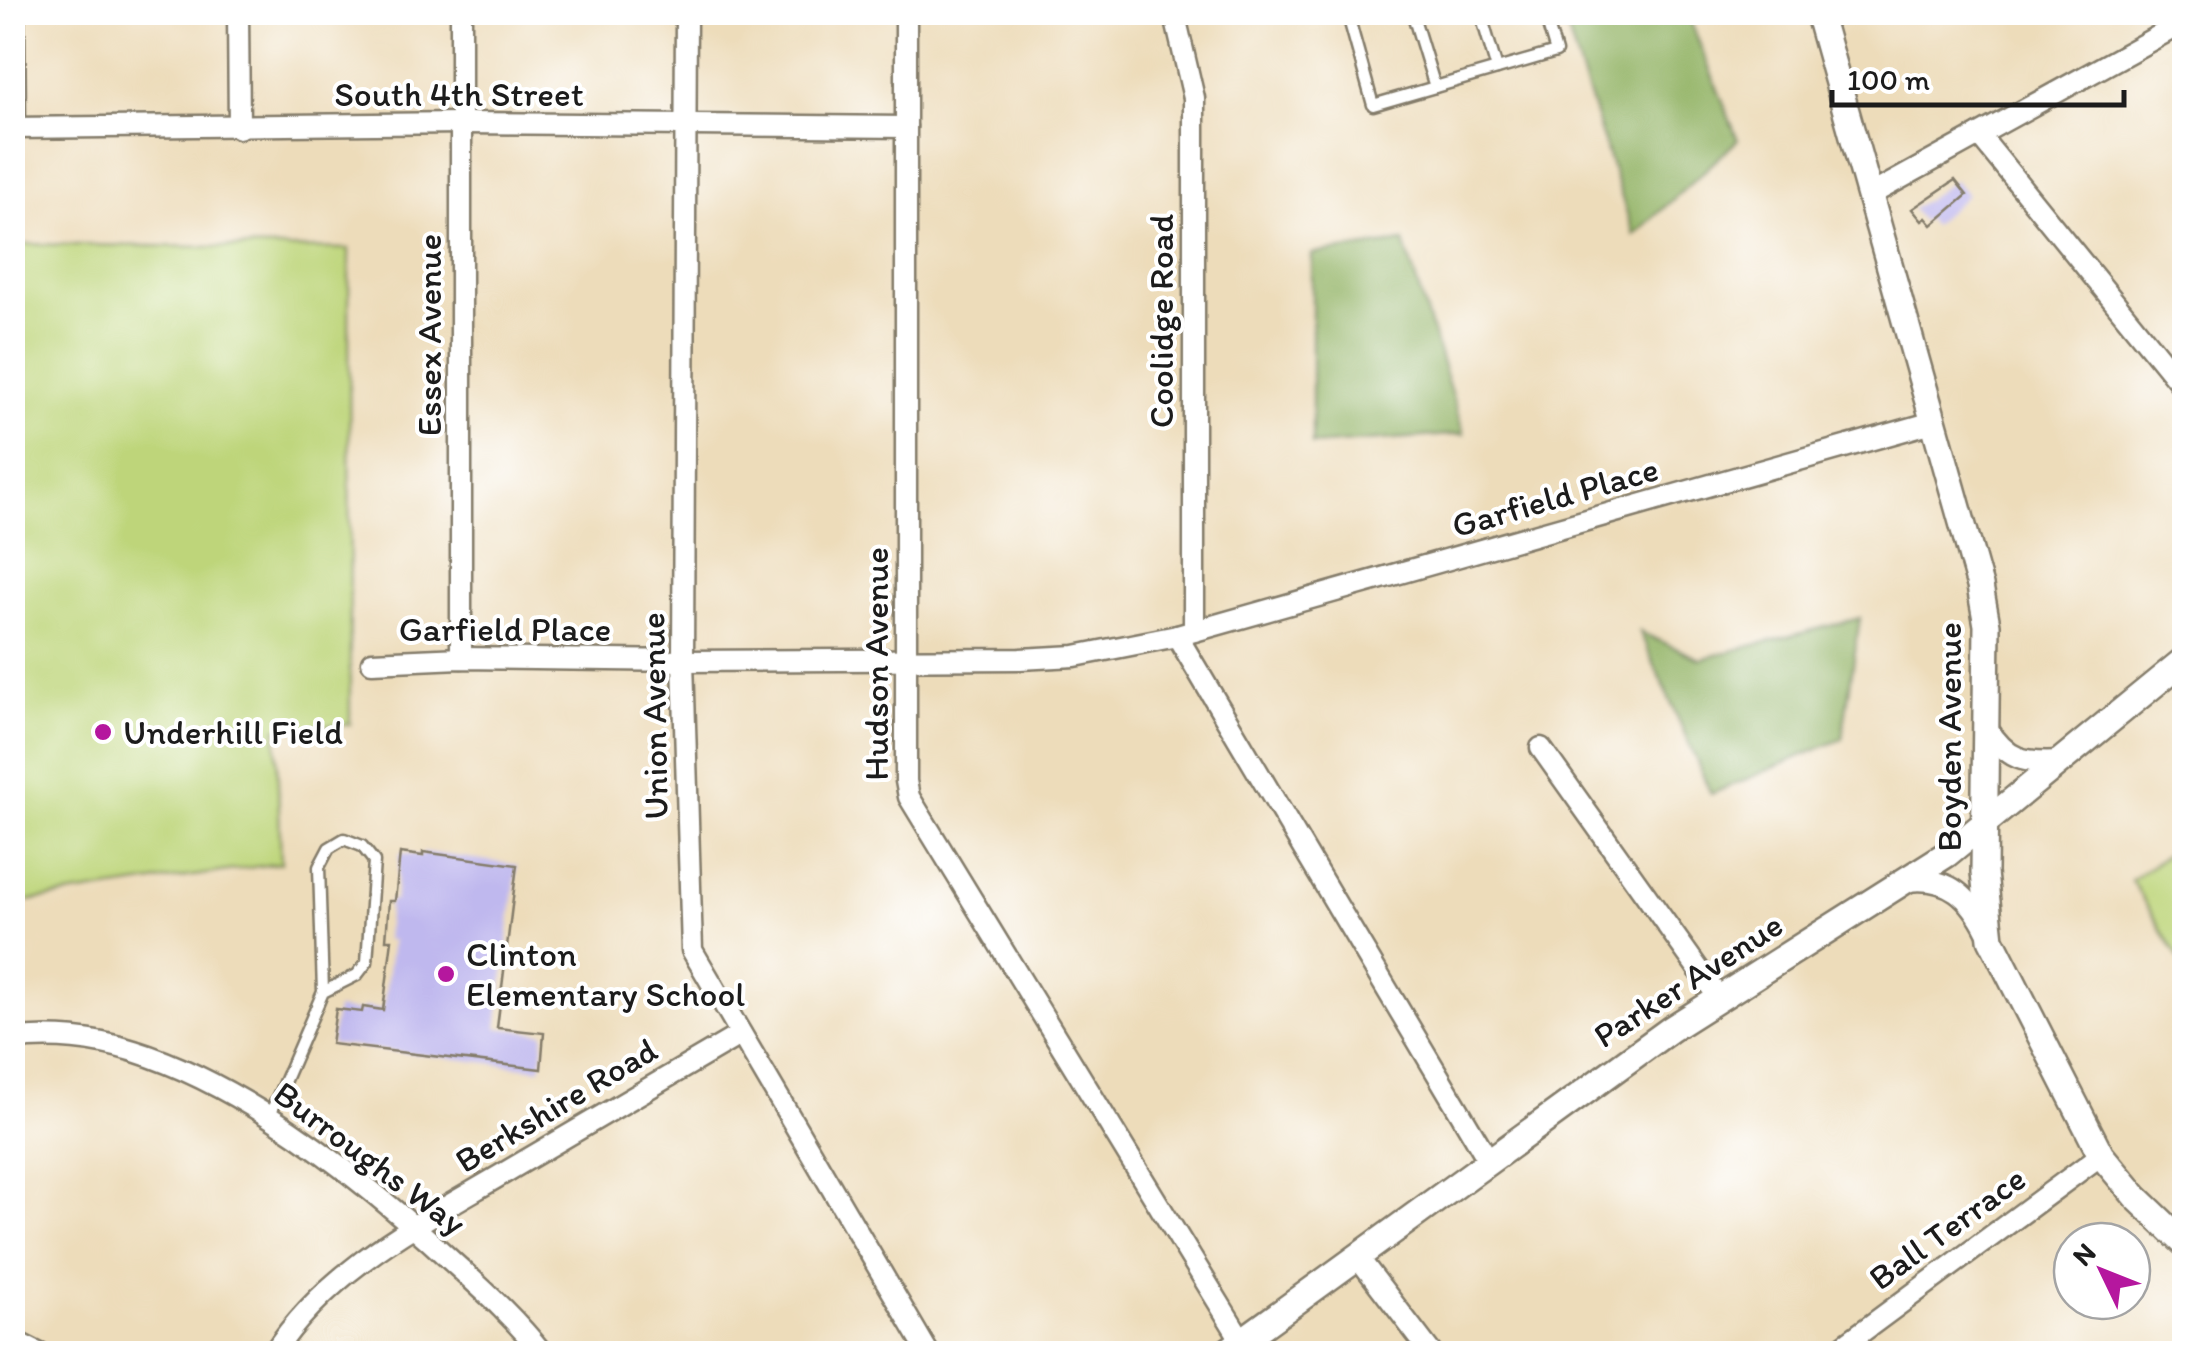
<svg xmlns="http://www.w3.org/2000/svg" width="2197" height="1366" viewBox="0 0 2197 1366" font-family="Itim,sans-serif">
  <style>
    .green { fill: #bed57a; stroke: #6d784b; stroke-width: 2.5 }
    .forest { fill: #96b66a; stroke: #596943; stroke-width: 2.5 }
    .building { fill: #bfb8ee }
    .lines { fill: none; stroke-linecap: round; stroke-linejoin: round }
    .service-casing { stroke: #847c6b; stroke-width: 15 }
    .minor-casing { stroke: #847c6b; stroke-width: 25 }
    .tertiary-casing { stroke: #847c6b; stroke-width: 30 }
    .service { stroke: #fff; stroke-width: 10 }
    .minor { stroke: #fff; stroke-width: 20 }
    .tertiary { stroke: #fff; stroke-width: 25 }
    .poi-dot { fill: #b5179e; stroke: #fff; stroke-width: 4 }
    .labels { text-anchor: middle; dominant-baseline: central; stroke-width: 8; stroke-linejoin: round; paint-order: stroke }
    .street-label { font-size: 35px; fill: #1c1c1c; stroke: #fff }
    .poi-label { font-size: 35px; fill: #1c1c1c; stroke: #fff; text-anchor: start }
  </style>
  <rect width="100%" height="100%" fill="#fff"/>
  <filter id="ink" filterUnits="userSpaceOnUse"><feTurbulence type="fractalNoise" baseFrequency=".01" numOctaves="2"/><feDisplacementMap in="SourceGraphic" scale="20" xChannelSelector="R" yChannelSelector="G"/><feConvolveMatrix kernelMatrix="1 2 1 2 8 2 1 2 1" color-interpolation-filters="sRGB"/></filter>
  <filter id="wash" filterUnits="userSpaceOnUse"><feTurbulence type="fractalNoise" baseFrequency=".0048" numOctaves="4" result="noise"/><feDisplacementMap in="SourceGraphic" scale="40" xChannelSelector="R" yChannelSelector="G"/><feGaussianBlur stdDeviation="2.25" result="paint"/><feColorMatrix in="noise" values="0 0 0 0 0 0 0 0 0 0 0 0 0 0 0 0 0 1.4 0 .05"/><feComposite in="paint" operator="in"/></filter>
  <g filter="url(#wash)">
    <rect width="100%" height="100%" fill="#eddcba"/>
    <g class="green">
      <polygon points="13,244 349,249 350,724 276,729 281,863 13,903"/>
      <polygon points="2184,843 2184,967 2131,880"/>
    </g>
    <g class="forest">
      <polygon points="1690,20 1738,140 1634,235 1567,29"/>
      <polygon points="1404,242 1464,434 1312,445 1312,254"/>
      <polygon points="1860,618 1842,739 1711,794 1640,632 1700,659"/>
    </g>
    <g id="blocks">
      <g class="building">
        <polygon points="1955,180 1967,195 1932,225 1926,218 1922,221 1912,209"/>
        <polygon points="423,852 517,865 497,1028 544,1033 541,1069 331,1044 336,1009 362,1012 363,1007 383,1010 392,940 386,940 389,901 395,901 400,853 423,856"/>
      </g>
    </g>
  </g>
  <g filter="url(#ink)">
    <use href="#blocks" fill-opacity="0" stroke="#847c6b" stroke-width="2.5"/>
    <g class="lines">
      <g class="service-casing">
        <g id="service">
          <polyline points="1347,12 1373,105 1556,52 1544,12"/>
          <polyline points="1412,12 1435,87"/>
          <polyline points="1480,12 1497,69"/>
          <polyline points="269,1117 323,992 319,867 329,848 344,839 362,846 374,861 367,962 357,975 323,992"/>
        </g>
      </g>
      <g class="minor-casing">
        <g id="minor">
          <polyline points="14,12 15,128"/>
          <polyline points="238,12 239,128"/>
          <polyline points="461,12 461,658"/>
          <polyline points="686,12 683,661 692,950 929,1354"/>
          <polyline points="906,12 906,781 909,797 1242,1341"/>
          <polyline points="1174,12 1194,98 1194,631"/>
          <polyline points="12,128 461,123 906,127"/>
          <polyline points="1979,135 2184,388"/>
          <polyline points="1870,195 2184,22"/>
          <polyline points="1177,636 1489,1161"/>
          <polyline points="372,662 461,658 683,661 1020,659 1075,656 1177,636 1933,422"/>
          <path d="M 1987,728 C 2008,761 2024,763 2061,761"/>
          <polyline points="1541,748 1719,998"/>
          <path d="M 1908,881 C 1949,876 1970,897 1987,931"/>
          <path d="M 12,1040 C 51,1034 96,1039 134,1051 C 249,1087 369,1184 457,1266 C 488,1294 517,1321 543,1354"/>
          <polyline points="1357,1256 1432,1354"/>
          <polyline points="12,1340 40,1354"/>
          <path d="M 273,1354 C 330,1266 424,1221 511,1169 C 588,1124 664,1079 741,1034"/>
          <polyline points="1832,1354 2101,1155"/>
        </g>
      </g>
      <g class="tertiary-casing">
        <g id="tertiary">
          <polyline points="1818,12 1980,586 1987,625 1984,873 1991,939 2101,1155 2136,1197 2184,1243"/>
          <polyline points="1224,1354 1671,1029 1947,854 2184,660"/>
        </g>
      </g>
      <use href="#service" class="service"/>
      <use href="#minor" class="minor"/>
      <use href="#tertiary" class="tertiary"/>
    </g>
  </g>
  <g class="poi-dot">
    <circle cx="103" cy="732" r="10"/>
    <circle cx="446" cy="974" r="10"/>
  </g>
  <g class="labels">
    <g class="street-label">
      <text x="459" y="94">South 4th Street</text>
      <text transform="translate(1161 321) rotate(-90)">Coolidge Road</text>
      <text transform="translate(429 335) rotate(-90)">Essex Avenue</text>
      <text transform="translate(1555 497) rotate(-16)">Garfield Place</text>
      <text x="505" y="629">Garfield Place</text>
      <text transform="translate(876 664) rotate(-90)">Hudson Avenue</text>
      <text transform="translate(654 716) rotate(-91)">Union Avenue</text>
      <text transform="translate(1949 737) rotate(-90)">Boyden Avenue</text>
      <text transform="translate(1688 980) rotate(-33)">Parker Avenue</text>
      <text transform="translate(556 1105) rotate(-31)">Berkshire Road</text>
      <text transform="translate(370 1158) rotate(37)">Burroughs Way</text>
      <text transform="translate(1947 1228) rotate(-36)">Ball Terrace</text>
    </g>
    <g class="poi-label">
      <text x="123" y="732">Underhill Field</text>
      <text x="466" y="954">Clinton<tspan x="466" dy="40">Elementary School</tspan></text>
    </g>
  </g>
  <rect width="2197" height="1366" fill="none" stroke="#fff" stroke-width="50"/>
  <g transform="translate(2102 1271) rotate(313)"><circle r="48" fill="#ffffff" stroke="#a4a4a4" stroke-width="2.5"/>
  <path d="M0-8L18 38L0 25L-18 38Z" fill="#b5179e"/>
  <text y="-15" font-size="28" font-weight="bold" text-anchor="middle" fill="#1c1c1c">N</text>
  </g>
  <path d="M1832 90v15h292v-15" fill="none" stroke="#1c1c1c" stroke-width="5"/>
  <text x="1847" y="90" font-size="30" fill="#1c1c1c" stroke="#ffffff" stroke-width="8" paint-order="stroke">100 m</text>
</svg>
